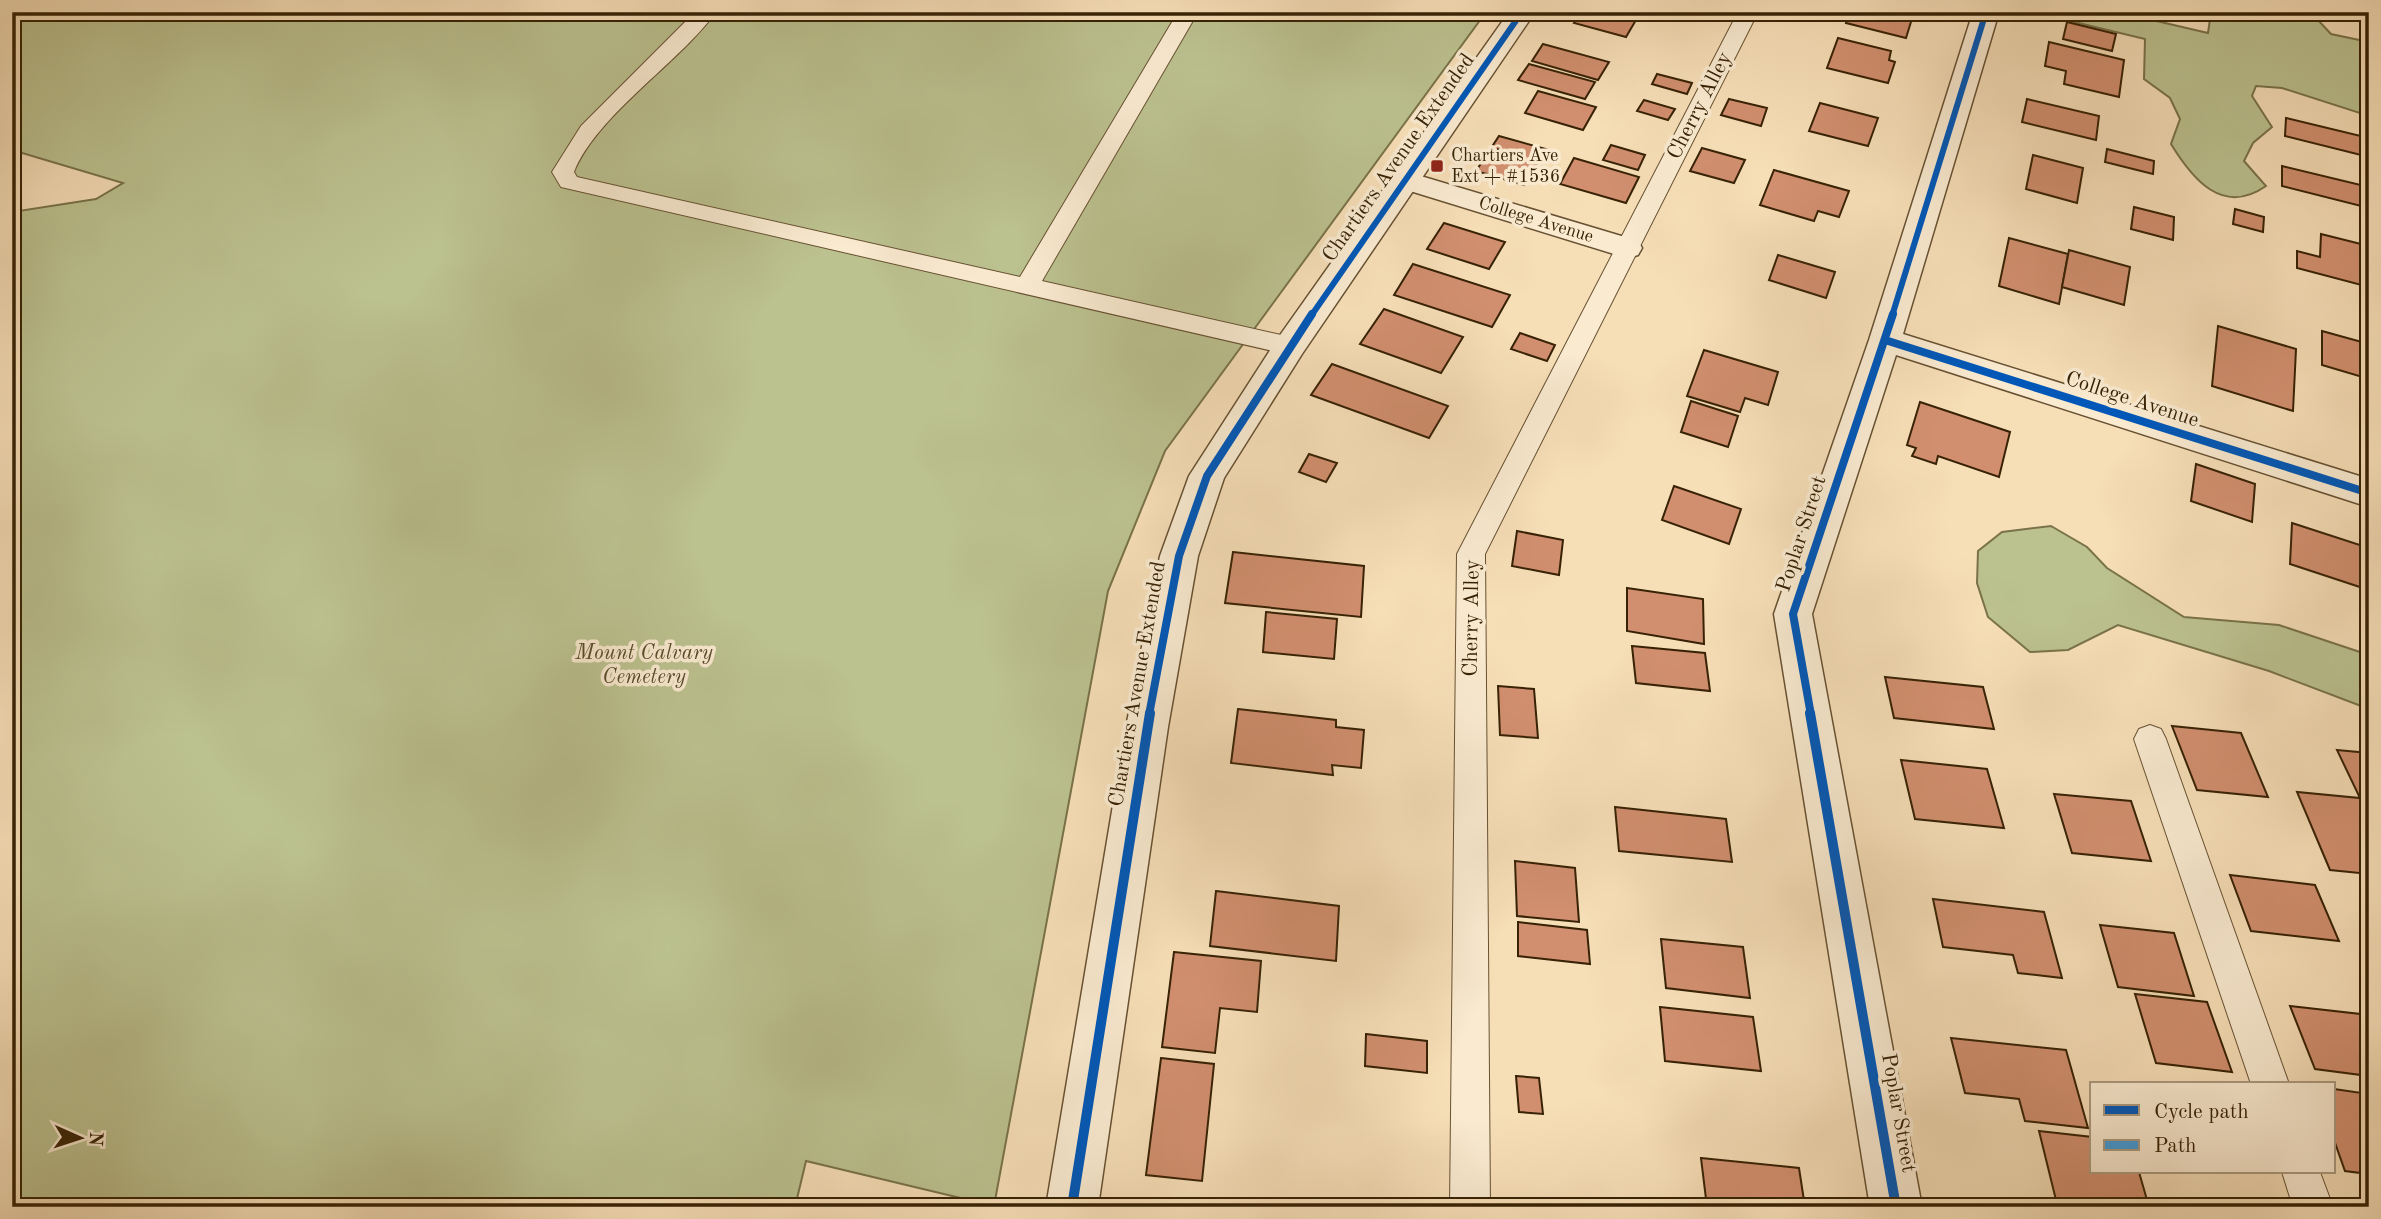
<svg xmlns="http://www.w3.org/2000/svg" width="2381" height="1219" viewBox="0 0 2381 1219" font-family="'Old Standard TT',serif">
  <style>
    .green { fill: #bbc18f; stroke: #79724a; stroke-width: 2 }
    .building { fill: #d18f6f; stroke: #372205; stroke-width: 2 }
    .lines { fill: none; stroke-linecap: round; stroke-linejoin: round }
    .service-casing { stroke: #675132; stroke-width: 2 }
    .minor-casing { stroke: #675132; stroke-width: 3 }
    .tertiary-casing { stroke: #675132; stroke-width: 3 }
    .service { fill: #f9ead0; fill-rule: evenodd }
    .minor { fill: #f9ead0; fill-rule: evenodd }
    .tertiary { fill: #f9ead0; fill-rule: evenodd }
    .quiet { stroke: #3e9cdd; stroke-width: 5; stroke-dasharray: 10 5; stroke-linecap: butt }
    .cycleway-far2-casing { stroke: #f9ead0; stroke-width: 10 }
    .cycleway-far1-casing { stroke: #f9ead0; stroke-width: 12 }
    .cycleway-casing { stroke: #f9ead0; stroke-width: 15 }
    .cycleway-far2 { stroke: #0057b8; stroke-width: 6 }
    .cycleway-far1 { stroke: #0057b8; stroke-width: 8 }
    .cycleway { stroke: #0057b8; stroke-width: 10 }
    .poi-dot { fill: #8f2418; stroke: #f9ead0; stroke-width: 2.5 }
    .labels { text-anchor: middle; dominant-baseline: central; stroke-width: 7; stroke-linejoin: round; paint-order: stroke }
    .far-poi-label { font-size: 18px; fill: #372205; stroke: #f9ead0; text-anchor: start }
    .far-street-label { font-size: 18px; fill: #372205; stroke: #f9ead0 }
    .street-label { font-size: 21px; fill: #372205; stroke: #f9ead0 }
    .park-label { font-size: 21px; font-style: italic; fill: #584a28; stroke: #f9ead0 }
  </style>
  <rect width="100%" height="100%" fill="#f6deb7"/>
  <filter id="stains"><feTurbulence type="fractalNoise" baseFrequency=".00286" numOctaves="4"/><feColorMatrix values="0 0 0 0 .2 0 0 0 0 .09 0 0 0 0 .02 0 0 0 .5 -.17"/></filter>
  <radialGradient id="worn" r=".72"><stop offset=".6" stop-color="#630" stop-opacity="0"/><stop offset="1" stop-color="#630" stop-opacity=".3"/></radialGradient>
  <g class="green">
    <polygon points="12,12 1486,12 1165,451 1108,591 994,1206 806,1161 795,1207 12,1207 12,212 96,199 123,183 12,150"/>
    <path d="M 2033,12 L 2118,12 L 2208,33 L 2211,12 L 2297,12 L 2318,20 L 2331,34 L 2369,42 L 2369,116 L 2282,88 L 2256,86 L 2252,96 L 2272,127 L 2253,143 L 2244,161 L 2266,186 C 2223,216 2193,180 2171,144 L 2180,119 L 2170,98 L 2144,79 L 2145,39 Z"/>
    <polygon points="2051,526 2087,547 2107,568 2184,617 2279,625 2369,655 2369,709 2269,671 2118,625 2068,650 2030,652 1988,617 1977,583 1978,551 2002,532"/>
  </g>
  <g class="building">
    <polygon points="1581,12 1605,12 1636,20 1626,37 1574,23"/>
    <polygon points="1850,12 1914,12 1906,38 1846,23"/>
    <polygon points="2067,22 2116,34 2112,51 2063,39"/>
    <polygon points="1838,38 1891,51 1889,60 1895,62 1888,83 1827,68"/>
    <polygon points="2049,42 2124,60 2119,97 2064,84 2066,71 2045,66"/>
    <polygon points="1543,44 1609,62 1598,80 1532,61"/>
    <polygon points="1529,64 1595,82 1585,99 1518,80"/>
    <polygon points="1657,74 1692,83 1687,94 1652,84"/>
    <polygon points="1538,91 1596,107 1583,130 1525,113"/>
    <polygon points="1729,99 1767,108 1761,126 1721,115"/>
    <polygon points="2027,99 2099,116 2096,140 2022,122"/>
    <polygon points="1644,100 1675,109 1668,120 1637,111"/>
    <polygon points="1820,103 1878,118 1868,146 1809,131"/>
    <polygon points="2286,118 2369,138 2369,157 2285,136"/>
    <polygon points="1499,136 1546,149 1524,185 1476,171"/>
    <polygon points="1611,145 1645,155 1638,170 1603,160"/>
    <polygon points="1702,148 1745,160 1734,183 1690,171"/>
    <polygon points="2107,149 2154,161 2153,174 2105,162"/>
    <polygon points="2033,155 2083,168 2077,203 2026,189"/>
    <polygon points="1574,158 1639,177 1626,203 1560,184"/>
    <polygon points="2282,166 2369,187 2369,208 2282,186"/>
    <polygon points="1774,170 1849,191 1839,217 1818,211 1814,221 1760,205"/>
    <polygon points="2134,207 2174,217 2173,240 2131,229"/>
    <polygon points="2235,209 2264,217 2263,232 2233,224"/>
    <polygon points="1444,223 1505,242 1489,269 1427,249"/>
    <polygon points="2321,234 2369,246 2369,287 2297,268 2297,251 2320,257"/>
    <polygon points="2009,238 2068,254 2059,304 1999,286"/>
    <polygon points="2069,250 2130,267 2124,305 2062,287"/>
    <polygon points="1778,255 1835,272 1826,298 1769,280"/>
    <polygon points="1413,264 1510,295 1492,327 1394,295"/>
    <polygon points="1384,309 1463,337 1441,373 1360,344"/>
    <polygon points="2218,326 2296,349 2293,411 2212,386"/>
    <polygon points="2322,331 2369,344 2369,379 2322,365"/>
    <polygon points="1520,333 1555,345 1547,361 1511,349"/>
    <polygon points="1704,350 1778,372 1768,405 1745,398 1740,412 1687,396"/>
    <polygon points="1332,364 1448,406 1429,438 1311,395"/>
    <polygon points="1691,401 1738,416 1728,447 1681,432"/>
    <polygon points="1920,402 2010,432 1999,477 1938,456 1936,464 1912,456 1916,448 1907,445"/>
    <polygon points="1309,454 1337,463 1326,482 1299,472"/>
    <polygon points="2196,464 2255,484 2252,522 2191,501"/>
    <polygon points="1674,486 1741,509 1729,544 1662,520"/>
    <polygon points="2292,523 2369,548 2369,590 2290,564"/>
    <polygon points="1517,531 1563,540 1559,575 1512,566"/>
    <polygon points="1233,552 1364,566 1361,617 1225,603"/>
    <polygon points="1627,588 1703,599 1704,644 1627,631"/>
    <polygon points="1266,612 1337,619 1334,659 1263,652"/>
    <polygon points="1632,646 1705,653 1710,691 1636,683"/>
    <polygon points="1885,677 1983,687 1994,729 1894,718"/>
    <polygon points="1498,686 1534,689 1538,738 1500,735"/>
    <polygon points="1238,709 1336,720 1336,727 1364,730 1361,768 1332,765 1333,775 1231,763"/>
    <polygon points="2172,726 2241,733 2268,797 2197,790"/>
    <polygon points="2337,750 2369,753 2369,874 2330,870 2297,792 2360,798"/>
    <polygon points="1901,760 1987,769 2004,828 1915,819"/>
    <polygon points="2054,794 2131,801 2151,861 2072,853"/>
    <polygon points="1615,807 1726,819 1732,862 1619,851"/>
    <polygon points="1515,861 1575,868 1579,922 1517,916"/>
    <polygon points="2230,875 2315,885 2339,941 2251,931"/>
    <polygon points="1216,891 1339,906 1336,961 1210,946"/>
    <polygon points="1933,899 2044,912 2062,978 2018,973 2013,955 1943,947"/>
    <polygon points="1518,922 1587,930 1590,964 1518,956"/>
    <polygon points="2100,925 2174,933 2194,996 2118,987"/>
    <polygon points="1661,939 1743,947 1750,998 1666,988"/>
    <polygon points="1174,952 1261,961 1257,1012 1220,1008 1215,1053 1162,1047"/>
    <polygon points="2135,994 2207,1002 2232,1072 2156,1063"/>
    <polygon points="2290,1006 2369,1015 2369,1076 2315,1069"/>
    <polygon points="1660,1007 1753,1017 1761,1071 1665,1061"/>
    <polygon points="1366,1034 1427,1041 1427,1073 1365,1066"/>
    <polygon points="1951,1038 2066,1050 2088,1128 2025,1121 2019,1099 1965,1093"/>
    <polygon points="1161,1058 1214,1064 1202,1181 1146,1175"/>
    <polygon points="1516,1076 1539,1078 1543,1114 1519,1112"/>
    <polygon points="2334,1089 2369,1094 2369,1174 2345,1171 2334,1140"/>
    <polygon points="2039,1131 2092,1137 2092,1172 2139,1172 2149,1207 2085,1207 2057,1204"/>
    <polygon points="1701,1158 1799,1168 1805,1207 1707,1207"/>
  </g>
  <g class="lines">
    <g class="service-casing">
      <g id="service">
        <path d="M 695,12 L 716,12 C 679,63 597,115 574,172 L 577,177 L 1020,277 L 1178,12 L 1198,12 L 1042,281 L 1290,337 L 1299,340 L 1303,346 L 1299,352 L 1290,355 L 561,187 L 552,172 L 581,126 Z"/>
        <polygon points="1738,12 1758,12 1485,554 1490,1207 1450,1207 1457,554"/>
        <polygon points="2150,725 2161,729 2166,739 2289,1084 2251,1084 2134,739 2139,729"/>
        <polygon points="2282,1172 2320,1172 2333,1207 2293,1207"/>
      </g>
    </g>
    <g class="minor-casing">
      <g id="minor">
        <polygon points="1973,12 1999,12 1903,334 2369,479 2369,507 1896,355 1812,614 1922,1207 1870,1207 1774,614 1869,340"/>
        <polygon points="1404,171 1638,241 1642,248 1638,255 1627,258 1394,186 1389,180 1394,174"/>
      </g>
    </g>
    <g class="tertiary-casing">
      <polygon id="tertiary" points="1509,12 1535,12 1302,354 1224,478 1198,556 1168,727 1098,1207 1046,1207 1126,727 1160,556 1189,476 1278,338"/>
    </g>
    <use href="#service" class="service"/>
    <use href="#minor" class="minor"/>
    <use href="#tertiary" class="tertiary"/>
    <polyline class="quiet" points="420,17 428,12"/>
    <g class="cycleway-far2-casing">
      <g id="cycleway-far2">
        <polyline points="1311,316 1522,12"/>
        <polyline points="1892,316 1986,12"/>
      </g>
    </g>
    <g class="cycleway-far1-casing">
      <g id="cycleway-far1">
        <polyline points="1885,340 2369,493"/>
        <polyline points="1149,715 1179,556 1207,476 1312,314"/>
        <polyline points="1811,715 1793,614 1893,314"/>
      </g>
    </g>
    <g class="cycleway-casing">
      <g id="cycleway">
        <polyline points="1810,713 1896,1207"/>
        <polyline points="1072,1207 1150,713"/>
      </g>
    </g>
    <use href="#cycleway-far2" class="cycleway-far2"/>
    <use href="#cycleway-far1" class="cycleway-far1"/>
    <use href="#cycleway" class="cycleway"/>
  </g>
  <rect class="poi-dot" x="1430" y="159" width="14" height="14" rx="3.5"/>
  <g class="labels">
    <g class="far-poi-label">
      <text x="1451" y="156">Chartiers Ave<tspan x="1451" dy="21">Ext + #1536</tspan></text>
    </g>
    <g class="far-street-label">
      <text transform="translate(1536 220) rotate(17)">College Avenue</text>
    </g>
    <g class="street-label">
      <text transform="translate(1700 106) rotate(-63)">Cherry Alley</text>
      <text transform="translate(1399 158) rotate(-55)">Chartiers Avenue Extended</text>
      <text transform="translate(2132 400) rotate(18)">College Avenue</text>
      <text transform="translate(1802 534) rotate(-72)">Poplar Street</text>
      <text transform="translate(1472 618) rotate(-89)">Cherry Alley</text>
      <text transform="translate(1138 684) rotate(-80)">Chartiers Avenue Extended</text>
      <text transform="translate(1898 1113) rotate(80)">Poplar Street</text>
    </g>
    <g class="park-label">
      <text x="644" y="653">Mount Calvary<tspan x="644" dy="24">Cemetery</tspan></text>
    </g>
  </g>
  <rect width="2381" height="1219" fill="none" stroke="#f6deb7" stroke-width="42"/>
  <rect x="14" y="14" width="2353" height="1191" fill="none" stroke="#372205" stroke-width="3.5"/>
  <rect x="21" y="21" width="2339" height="1177" fill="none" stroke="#372205" stroke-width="2"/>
  <rect x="2090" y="1082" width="245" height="91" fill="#f9ead0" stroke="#ab9a7f" stroke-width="2"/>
  <rect x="2104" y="1105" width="35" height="10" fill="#0057b8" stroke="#ab9a7f" stroke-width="2"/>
  <text x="2154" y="1118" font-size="21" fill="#372205">Cycle path</text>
  <rect x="2104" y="1140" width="35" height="10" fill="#3e9cdd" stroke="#ab9a7f" stroke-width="2"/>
  <text x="2154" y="1152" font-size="21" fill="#372205">Path</text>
  <g transform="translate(80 1138) rotate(93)" stroke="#f9ead0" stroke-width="5" paint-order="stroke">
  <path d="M0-5L12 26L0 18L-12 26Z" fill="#372205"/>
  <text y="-10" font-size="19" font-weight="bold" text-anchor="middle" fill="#372205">N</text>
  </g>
  <rect width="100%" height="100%" filter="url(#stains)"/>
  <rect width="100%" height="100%" fill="url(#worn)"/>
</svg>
